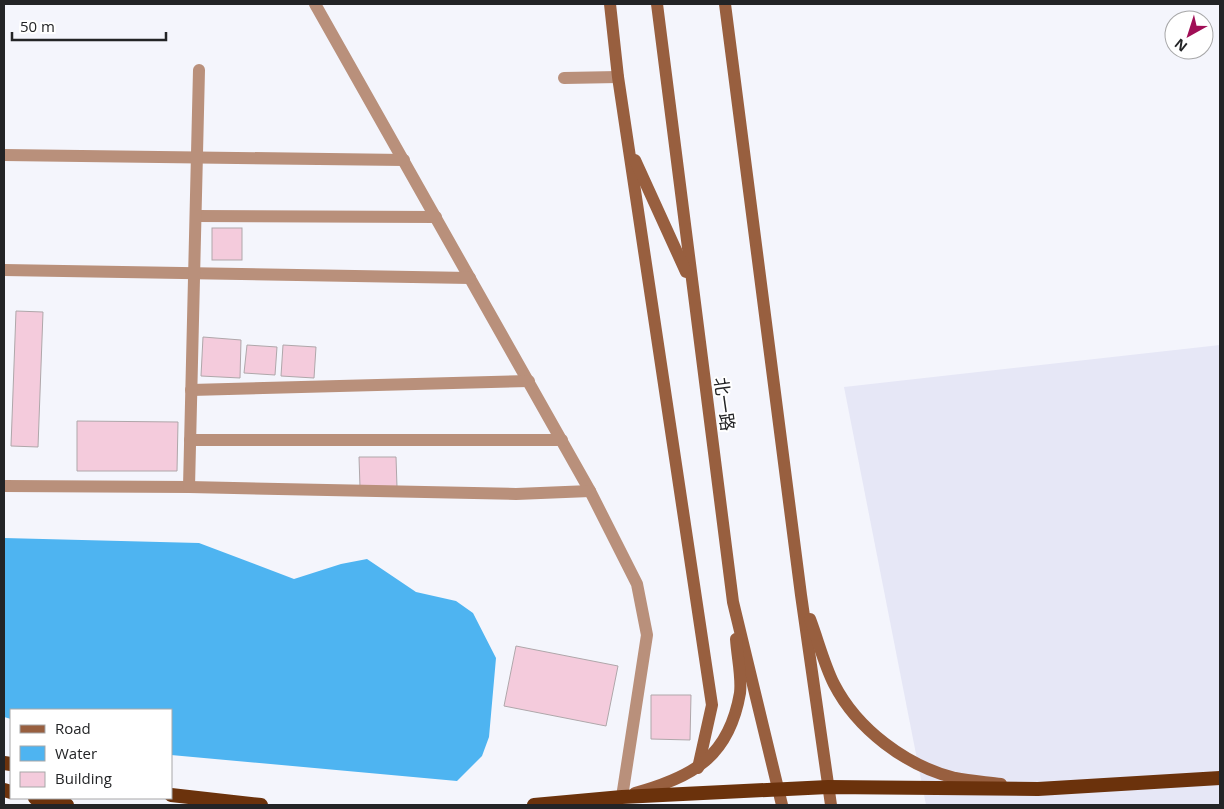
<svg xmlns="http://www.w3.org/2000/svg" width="1224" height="809" viewBox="0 0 1224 809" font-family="'Open Sans','Noto Sans SC',sans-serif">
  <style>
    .built { fill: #e6e7f6 }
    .water { fill: #4eb4f1 }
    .building { fill: #f4cbdc; stroke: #afa7aa }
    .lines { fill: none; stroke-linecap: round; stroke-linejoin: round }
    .minor { stroke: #b9907b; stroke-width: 12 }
    .secondary { stroke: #985f3f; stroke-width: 12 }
    .trunk { stroke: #6b320c; stroke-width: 14 }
    .labels { text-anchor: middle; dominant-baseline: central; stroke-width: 4; stroke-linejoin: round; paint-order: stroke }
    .street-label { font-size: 18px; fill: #232426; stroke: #fff }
  </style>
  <rect width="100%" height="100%" fill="#f4f5fc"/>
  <polygon class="built" points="1220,345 1220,805 926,805 844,387"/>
  <polygon class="water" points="4,538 199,543 294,579 341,564 367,559 416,592 456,601 473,613 496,658 489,737 482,756 457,781 171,755 171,710 11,710 11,719 4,717"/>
  <g class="building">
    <rect x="212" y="228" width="30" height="32"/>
    <polygon points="16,311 43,312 38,447 11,446"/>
    <polygon points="203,337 241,340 240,378 201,376"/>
    <polygon points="247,345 277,347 275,375 244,373"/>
    <polygon points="283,345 316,347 314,378 281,376"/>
    <polygon points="77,421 178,422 177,471 77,471"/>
    <polygon points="359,457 396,457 397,487 360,487"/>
    <polygon points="516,646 618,666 606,726 504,706"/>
    <polygon points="651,695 691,695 690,740 651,739"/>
  </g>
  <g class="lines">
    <g class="minor">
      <polyline points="315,4 590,491 637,584 647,635 622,797"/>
      <polyline points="564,78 618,77"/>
      <polyline points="4,155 404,160"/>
      <polyline points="196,216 436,217"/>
      <polyline points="4,270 470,278"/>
      <polyline points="191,390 529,381"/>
      <polyline points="190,440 562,440"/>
      <polyline points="4,486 189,487 516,494 590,491"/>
      <polyline points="189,487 199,70"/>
    </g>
    <g class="secondary">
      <polyline points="610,4 618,77 712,705 698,768"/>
      <polyline points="657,4 733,602 782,805"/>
      <polyline points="725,4 801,595 831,805"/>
      <polyline points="635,160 686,272"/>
      <path d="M 810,619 C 818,640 824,664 834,684 C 857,729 906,766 955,778 C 970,781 986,782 1001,784"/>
      <path d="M 635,793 C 693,777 729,757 740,693 C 742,677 737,656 736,639"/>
    </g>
    <g class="trunk">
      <polyline points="4,763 11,764"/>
      <polyline points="4,790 11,792"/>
      <polyline points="171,795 261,805"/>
      <polyline points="35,798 67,805"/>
      <polyline points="534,805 622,797 828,787 1038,789 1220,778"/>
    </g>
  </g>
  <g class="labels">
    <g class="street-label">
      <text transform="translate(725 404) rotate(82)">北一路</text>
    </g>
  </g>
  <rect width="1224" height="809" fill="none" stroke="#232426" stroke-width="10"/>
  <rect x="10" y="709" width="162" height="90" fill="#ffffff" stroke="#a7a7a8"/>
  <rect x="20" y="725" width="25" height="8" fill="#985f3f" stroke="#a7a7a8"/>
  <text x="55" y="734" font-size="15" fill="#232426">Road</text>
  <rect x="20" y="746" width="25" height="15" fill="#4eb4f1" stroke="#a7a7a8"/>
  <text x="55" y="759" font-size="15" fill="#232426">Water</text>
  <rect x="20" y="772" width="25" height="15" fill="#f4cbdc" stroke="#a7a7a8"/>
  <text x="55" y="784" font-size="15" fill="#232426">Building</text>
  <g transform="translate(1189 35) rotate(219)"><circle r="24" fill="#ffffff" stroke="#a7a7a8"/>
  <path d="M0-4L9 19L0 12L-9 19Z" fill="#a00e56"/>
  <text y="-8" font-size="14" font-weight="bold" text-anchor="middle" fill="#232426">N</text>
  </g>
  <path d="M12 32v8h154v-8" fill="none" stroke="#232426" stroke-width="2.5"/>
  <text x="20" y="32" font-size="15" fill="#232426" stroke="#ffffff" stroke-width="4" paint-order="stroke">50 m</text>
</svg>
